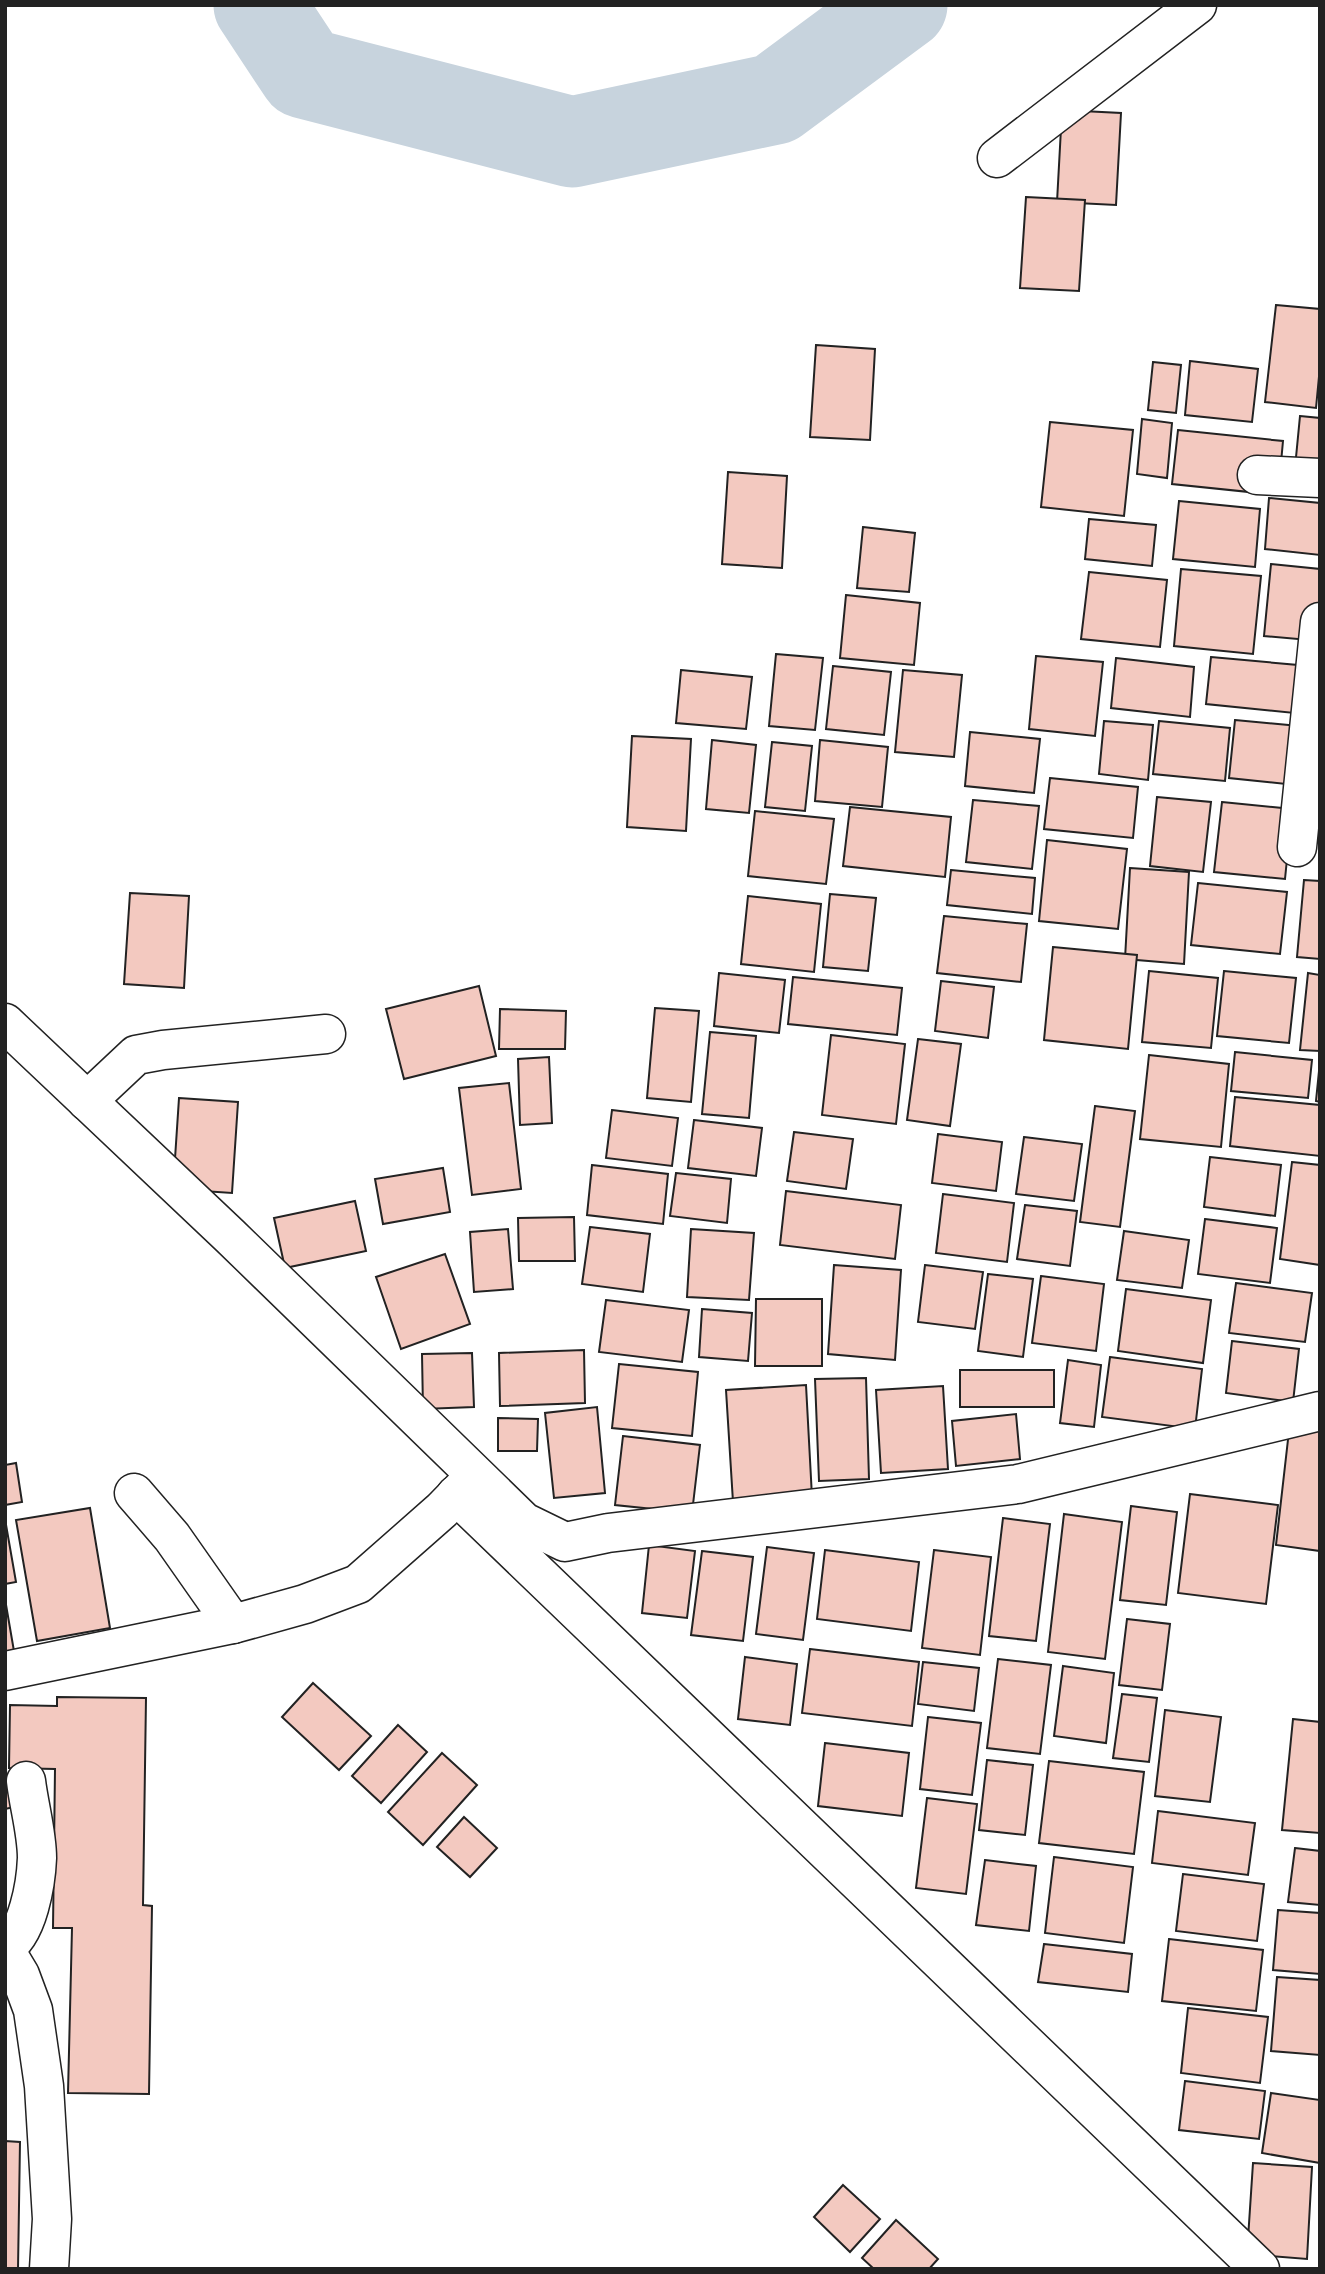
<svg xmlns="http://www.w3.org/2000/svg" width="1325" height="2274" viewBox="0 0 1325 2274" font-family="'Titillium Web',sans-serif">
  <style>
    .lines { fill: none; stroke-linecap: round; stroke-linejoin: round }
    .river { stroke: #c7d3dd; stroke-width: 91 }
    .building { fill: #f3c9c0; stroke: #222; stroke-width: 2 }
    .minor-casing { stroke: #222; stroke-width: 41 }
    .minor { stroke: #fff; stroke-width: 38 }
  </style>
  <rect width="100%" height="100%" fill="#fff"/>
  <g class="lines">
    <polyline class="river" points="259,5 304,73 572,142 775,99 902,5"/>
  </g>
  <g class="building">
    <polygon points="1062,110 1121,113 1116,205 1057,202"/>
    <polygon points="1026,197 1085,200 1079,291 1020,288"/>
    <polygon points="1276,305 1320,309 1320,366 1316,408 1265,402"/>
    <polygon points="816,345 875,349 870,440 810,437"/>
    <polygon points="1190,361 1258,369 1252,422 1185,415"/>
    <polygon points="1153,362 1181,365 1176,413 1148,410"/>
    <polygon points="1300,416 1320,418 1320,480 1294,478"/>
    <polygon points="1142,419 1172,423 1167,478 1137,474"/>
    <polygon points="1050,422 1133,430 1124,516 1041,507"/>
    <polygon points="1178,430 1283,441 1278,495 1172,484"/>
    <polygon points="728,472 787,476 782,568 722,564"/>
    <polygon points="1269,498 1320,503 1320,555 1265,549"/>
    <polygon points="1179,501 1260,509 1255,567 1173,559"/>
    <polygon points="1089,519 1156,525 1152,566 1085,559"/>
    <polygon points="863,527 915,533 909,592 857,588"/>
    <polygon points="1271,564 1320,569 1320,641 1264,636"/>
    <polygon points="1181,569 1261,576 1253,654 1174,646"/>
    <polygon points="1089,572 1167,580 1160,647 1081,639"/>
    <polygon points="846,595 920,603 914,665 840,658"/>
    <polygon points="776,654 823,658 815,730 769,726"/>
    <polygon points="1036,656 1103,662 1095,736 1029,729"/>
    <polygon points="1211,657 1309,666 1304,714 1206,704"/>
    <polygon points="1116,658 1194,667 1190,717 1111,708"/>
    <polygon points="833,666 891,672 884,735 826,729"/>
    <polygon points="681,670 752,677 746,729 676,723"/>
    <polygon points="903,670 962,675 954,757 895,752"/>
    <polygon points="1235,720 1320,728 1314,787 1229,778"/>
    <polygon points="1104,721 1153,725 1148,780 1099,774"/>
    <polygon points="1159,721 1230,728 1225,781 1153,774"/>
    <polygon points="970,732 1040,739 1034,793 965,786"/>
    <polygon points="632,736 691,739 686,831 627,827"/>
    <polygon points="712,740 756,745 749,813 706,809"/>
    <polygon points="820,740 888,747 882,807 815,801"/>
    <polygon points="772,742 812,746 805,811 765,807"/>
    <polygon points="1050,778 1138,787 1133,838 1044,829"/>
    <polygon points="1157,797 1211,802 1203,872 1150,866"/>
    <polygon points="973,800 1039,806 1032,869 966,862"/>
    <polygon points="1222,802 1292,809 1285,879 1214,872"/>
    <polygon points="850,807 951,817 945,877 843,866"/>
    <polygon points="755,811 834,819 826,884 748,876"/>
    <polygon points="1047,840 1127,849 1118,929 1039,921"/>
    <polygon points="1130,868 1189,872 1184,964 1125,959"/>
    <polygon points="951,870 1035,878 1032,914 947,905"/>
    <polygon points="1304,880 1320,881 1320,959 1297,957"/>
    <polygon points="1198,883 1287,892 1280,954 1191,945"/>
    <polygon points="130,893 189,896 184,988 124,984"/>
    <polygon points="830,894 876,898 868,971 823,967"/>
    <polygon points="748,896 821,904 814,972 741,964"/>
    <polygon points="944,916 1027,924 1021,982 937,973"/>
    <polygon points="1053,947 1137,955 1128,1049 1044,1040"/>
    <polygon points="1149,971 1218,978 1211,1048 1142,1042"/>
    <polygon points="1224,971 1296,978 1289,1043 1217,1036"/>
    <polygon points="719,973 785,980 779,1033 714,1026"/>
    <polygon points="1308,973 1320,975 1320,1051 1300,1050"/>
    <polygon points="793,977 902,988 897,1035 788,1024"/>
    <polygon points="941,981 994,987 988,1038 935,1031"/>
    <polygon points="479,986 496,1056 404,1079 386,1009"/>
    <polygon points="655,1008 699,1011 691,1102 647,1098"/>
    <polygon points="500,1009 566,1011 565,1049 499,1049"/>
    <polygon points="710,1032 756,1036 749,1118 702,1114"/>
    <polygon points="831,1035 905,1044 896,1124 822,1115"/>
    <polygon points="918,1039 961,1044 950,1126 907,1120"/>
    <polygon points="1235,1052 1312,1060 1308,1098 1231,1091"/>
    <polygon points="1149,1055 1229,1064 1221,1147 1140,1139"/>
    <polygon points="549,1057 552,1123 520,1125 518,1059"/>
    <polygon points="1320,1061 1320,1102 1316,1101"/>
    <polygon points="509,1083 521,1189 472,1195 459,1088"/>
    <polygon points="1235,1097 1320,1105 1320,1156 1230,1146"/>
    <polygon points="179,1098 238,1102 232,1193 173,1189"/>
    <polygon points="1095,1106 1135,1111 1120,1227 1080,1222"/>
    <polygon points="612,1110 678,1118 672,1166 606,1158"/>
    <polygon points="694,1120 762,1128 756,1176 688,1168"/>
    <polygon points="794,1132 853,1139 846,1189 787,1181"/>
    <polygon points="938,1134 1002,1142 996,1191 932,1183"/>
    <polygon points="1024,1137 1082,1144 1074,1201 1016,1194"/>
    <polygon points="1210,1157 1281,1165 1275,1216 1204,1207"/>
    <polygon points="1292,1162 1320,1165 1320,1265 1280,1259"/>
    <polygon points="592,1165 668,1174 663,1224 587,1215"/>
    <polygon points="443,1168 450,1212 383,1224 375,1179"/>
    <polygon points="676,1173 731,1179 727,1223 670,1216"/>
    <polygon points="786,1191 901,1205 895,1259 780,1245"/>
    <polygon points="943,1194 1014,1203 1007,1262 936,1253"/>
    <polygon points="355,1201 366,1251 285,1268 274,1218"/>
    <polygon points="1025,1205 1077,1211 1070,1266 1017,1259"/>
    <polygon points="574,1217 575,1261 519,1261 518,1218"/>
    <polygon points="1205,1219 1277,1228 1270,1283 1198,1274"/>
    <polygon points="590,1227 650,1234 643,1292 582,1284"/>
    <polygon points="508,1229 513,1289 474,1292 470,1232"/>
    <polygon points="691,1229 754,1233 749,1300 687,1297"/>
    <polygon points="1124,1231 1189,1240 1182,1288 1117,1280"/>
    <polygon points="445,1254 470,1324 401,1349 376,1277"/>
    <polygon points="834,1265 901,1270 895,1360 828,1354"/>
    <polygon points="925,1265 983,1272 975,1329 918,1322"/>
    <polygon points="988,1274 1033,1279 1023,1357 978,1351"/>
    <polygon points="1041,1276 1104,1284 1096,1351 1032,1343"/>
    <polygon points="1236,1283 1312,1293 1305,1342 1229,1333"/>
    <polygon points="1126,1289 1211,1300 1203,1363 1118,1351"/>
    <polygon points="756,1299 822,1299 822,1366 755,1366"/>
    <polygon points="606,1300 689,1310 682,1362 599,1352"/>
    <polygon points="702,1309 752,1313 748,1361 699,1357"/>
    <polygon points="1232,1341 1299,1349 1293,1402 1226,1393"/>
    <polygon points="584,1350 585,1403 500,1406 499,1353"/>
    <polygon points="472,1353 474,1407 423,1409 422,1354"/>
    <polygon points="1110,1357 1202,1369 1195,1429 1102,1417"/>
    <polygon points="1068,1360 1101,1365 1094,1427 1060,1423"/>
    <polygon points="619,1364 698,1372 692,1436 612,1428"/>
    <rect x="960" y="1370" width="94" height="37"/>
    <polygon points="866,1378 869,1479 819,1481 815,1379"/>
    <polygon points="806,1385 812,1497 733,1502 726,1390"/>
    <polygon points="943,1386 948,1469 881,1473 876,1390"/>
    <polygon points="597,1407 605,1493 554,1498 545,1413"/>
    <polygon points="1016,1414 1020,1459 956,1466 952,1421"/>
    <polygon points="498,1418 538,1419 537,1451 498,1451"/>
    <polygon points="1290,1422 1320,1425 1320,1551 1276,1545"/>
    <polygon points="623,1436 700,1445 692,1513 615,1505"/>
    <polygon points="16,1463 22,1502 5,1505 5,1465"/>
    <polygon points="1190,1494 1278,1505 1266,1604 1178,1593"/>
    <polygon points="1131,1506 1177,1512 1166,1605 1120,1600"/>
    <polygon points="90,1508 110,1628 37,1641 16,1520"/>
    <polygon points="1064,1514 1122,1522 1105,1659 1048,1652"/>
    <polygon points="1003,1518 1050,1524 1036,1641 989,1636"/>
    <polygon points="5,1519 16,1582 5,1584"/>
    <polygon points="649,1545 695,1551 687,1618 642,1613"/>
    <polygon points="767,1547 814,1553 803,1640 756,1634"/>
    <polygon points="825,1550 919,1562 911,1631 817,1619"/>
    <polygon points="934,1550 991,1557 980,1655 922,1648"/>
    <polygon points="702,1551 753,1557 743,1641 691,1635"/>
    <polygon points="5,1599 15,1657 5,1659"/>
    <polygon points="1127,1619 1170,1624 1162,1690 1119,1685"/>
    <polygon points="810,1649 919,1662 912,1726 802,1713"/>
    <polygon points="745,1657 797,1664 790,1725 738,1719"/>
    <polygon points="998,1659 1051,1665 1040,1754 987,1748"/>
    <polygon points="923,1662 979,1668 974,1711 918,1704"/>
    <polygon points="1063,1666 1114,1673 1106,1743 1054,1736"/>
    <polygon points="313,1683 371,1736 339,1770 282,1717"/>
    <polygon points="1122,1694 1157,1698 1149,1762 1113,1758"/>
    <polygon points="57,1697 146,1698 143,1905 152,1906 149,2094 68,2093 72,1928 53,1928 55,1769 9,1768 10,1705 57,1706"/>
    <polygon points="1165,1710 1221,1717 1210,1802 1155,1796"/>
    <polygon points="928,1717 981,1723 972,1795 920,1789"/>
    <polygon points="1293,1719 1320,1722 1320,1833 1282,1830"/>
    <polygon points="398,1725 427,1752 381,1803 352,1776"/>
    <polygon points="825,1743 909,1753 902,1816 818,1806"/>
    <polygon points="442,1753 477,1785 423,1845 388,1812"/>
    <polygon points="987,1760 1033,1765 1025,1835 979,1830"/>
    <polygon points="1049,1761 1144,1772 1134,1854 1039,1843"/>
    <polygon points="5,1769 14,1807 5,1809"/>
    <polygon points="927,1798 977,1804 966,1894 916,1888"/>
    <polygon points="1158,1811 1255,1823 1248,1875 1152,1863"/>
    <polygon points="464,1817 497,1848 470,1877 437,1847"/>
    <polygon points="1295,1848 1320,1851 1320,1905 1288,1902"/>
    <polygon points="1054,1857 1133,1867 1124,1943 1045,1933"/>
    <polygon points="985,1860 1036,1866 1029,1931 976,1925"/>
    <polygon points="1183,1874 1264,1884 1257,1941 1176,1931"/>
    <polygon points="1278,1910 1320,1913 1320,1974 1273,1970"/>
    <polygon points="1169,1939 1263,1950 1256,2011 1162,2001"/>
    <polygon points="1044,1944 1132,1954 1128,1992 1038,1982"/>
    <polygon points="1277,1977 1320,1980 1320,2055 1271,2051"/>
    <polygon points="1188,2008 1268,2017 1260,2083 1181,2073"/>
    <polygon points="1185,2081 1265,2091 1259,2139 1179,2130"/>
    <polygon points="1271,2093 1320,2100 1320,2163 1262,2153"/>
    <polygon points="5,2141 20,2142 18,2269 5,2269"/>
    <polygon points="1253,2163 1312,2167 1307,2259 1247,2254"/>
    <polygon points="843,2185 880,2219 850,2252 814,2217"/>
    <polygon points="896,2220 938,2259 929,2269 874,2269 862,2258"/>
  </g>
  <g class="lines">
    <g class="minor-casing">
      <g id="minor">
        <polyline points="997,158 1197,5"/>
        <polyline points="1257,475 1320,478"/>
        <polyline points="1297,847 1320,622"/>
        <polyline points="5,1023 230,1236 524,1522 565,1542 608,1533 1018,1484 1320,1411"/>
        <polyline points="87,1101 136,1055 163,1050 326,1034"/>
        <polyline points="134,1493 172,1537 233,1624"/>
        <polyline points="456,1495 1260,2269"/>
        <polyline points="5,1671 233,1624 305,1604 358,1584 442,1510 475,1476"/>
        <path d="M 5,1947 C 28,1934 36,1883 37,1858 C 37,1833 29,1806 26,1781"/>
        <polyline points="5,1950 20,1975 33,2010 44,2086 52,2219 49,2269"/>
      </g>
    </g>
    <use href="#minor" class="minor"/>
  </g>
  <rect width="1325" height="2274" fill="none" stroke="#222222" stroke-width="14"/>
</svg>
